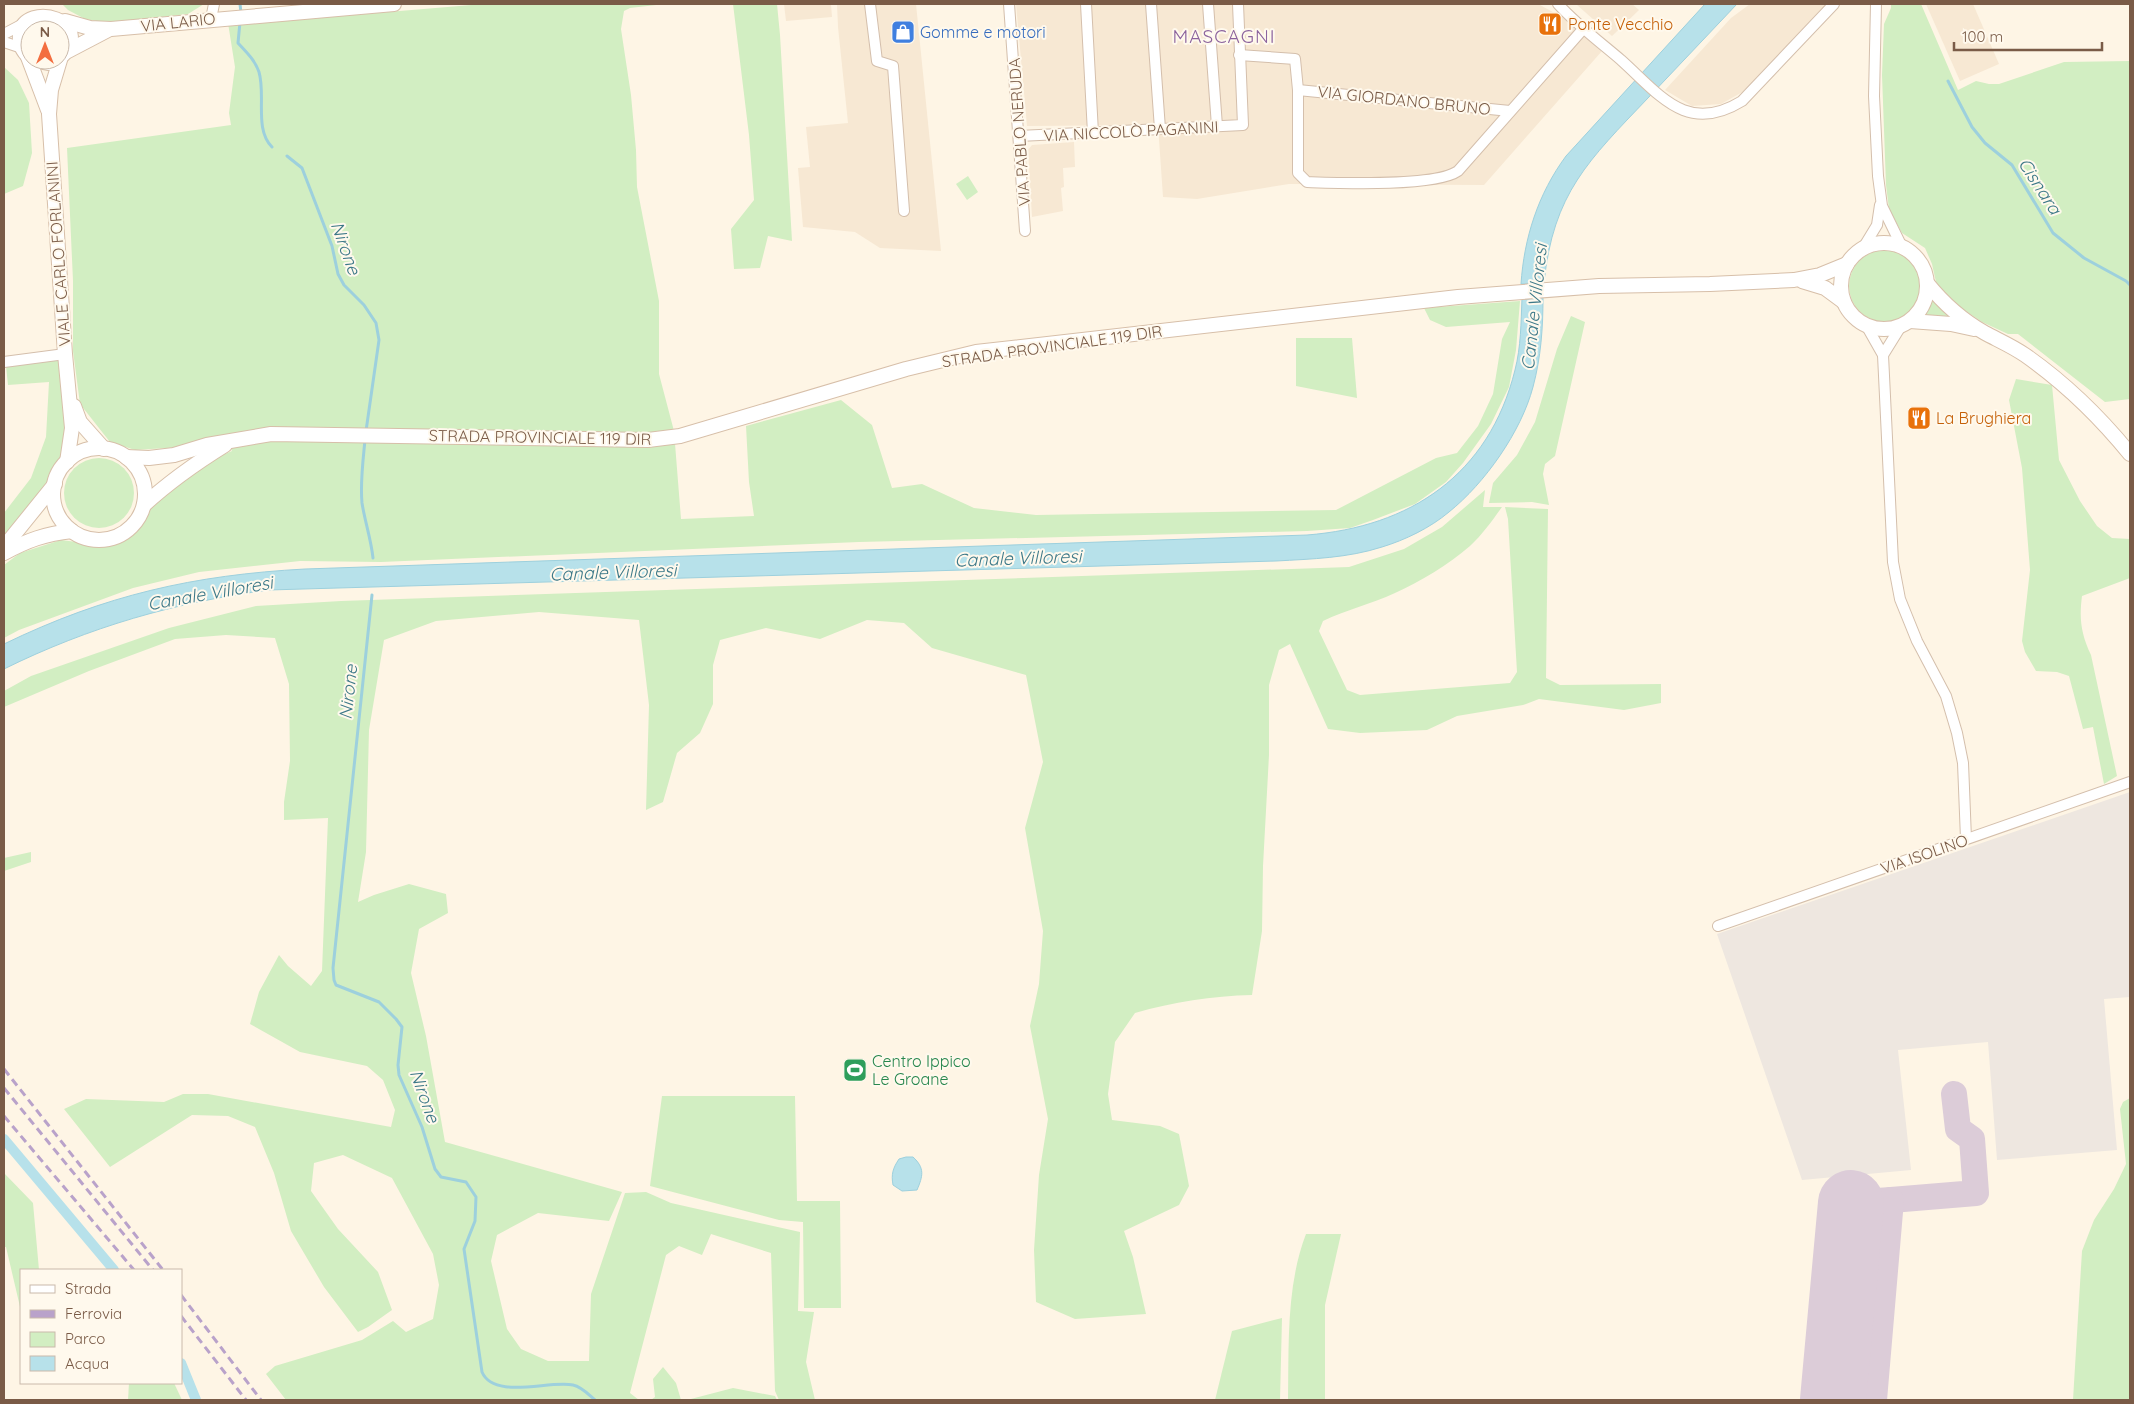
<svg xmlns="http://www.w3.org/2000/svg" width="2134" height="1404" viewBox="0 0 2134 1404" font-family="Quicksand,sans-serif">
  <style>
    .residential { fill: #f7e8d3 }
    .industrial { fill: #eee7e0 }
    .green { fill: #d2eec2 }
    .water { fill: #b7e1ea; stroke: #9dd0dd }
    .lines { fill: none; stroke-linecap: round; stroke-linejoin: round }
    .stream { stroke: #9dd0dd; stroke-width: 3 }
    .canal { stroke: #b7e1ea; stroke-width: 10 }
    .taxiway { stroke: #dcccd8; stroke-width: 26 }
    .runway { stroke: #dcccd8; stroke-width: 66 }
    .street-casing { stroke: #d4bfac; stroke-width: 12 }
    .secondary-casing { stroke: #d7bfa9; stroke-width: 16 }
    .street { stroke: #fff; stroke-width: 10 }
    .secondary { stroke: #fff; stroke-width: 14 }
    .rail { stroke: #b9a2ca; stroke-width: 3; stroke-dasharray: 8 5; stroke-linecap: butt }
    .labels { text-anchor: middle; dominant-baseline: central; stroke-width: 4; stroke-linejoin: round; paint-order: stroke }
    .street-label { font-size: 16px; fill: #7a5b47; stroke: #fff9ed }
    .food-label { font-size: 16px; fill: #c56008; stroke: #fff9ed; text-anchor: start }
    .shop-label { font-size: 16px; fill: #366cbe; stroke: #fff9ed; text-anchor: start }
    .leisure-label { font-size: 16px; fill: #27864d; stroke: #fff9ed; text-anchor: start }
    .water-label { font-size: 18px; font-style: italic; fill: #3c7888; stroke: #fff9ed }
    .quarter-label { font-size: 19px; letter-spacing: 1px; fill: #8c639e; stroke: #fff9ed }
  </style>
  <rect width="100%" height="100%" fill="#fef5e5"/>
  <g class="residential">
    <polygon points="784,4 831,4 832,17 786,21"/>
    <polygon points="837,4 916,4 941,251 880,248 855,232 803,227 798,168 810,167 806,127 848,123 838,27"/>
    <polygon points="1016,4 1529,4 1540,5 1571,22 1602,51 1484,185 1289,184 1197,199 1163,197 1158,125 1027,126"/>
    <polygon points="1576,4 1632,4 1639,10 1612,36"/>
    <polygon points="1750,4 1827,4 1746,90 1721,104 1692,106 1665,90 1731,18"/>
    <polygon points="1926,4 1973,4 1999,64 1960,81"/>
    <polygon points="1074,142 1075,167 1063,168 1064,187 1061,188 1063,211 1032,217 1028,150 1032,145"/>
  </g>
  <polygon class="industrial" points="2130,792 2130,997 2104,999 2117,1150 1997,1160 1988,1042 1898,1050 1911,1170 1802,1180 1717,934"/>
  <g class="green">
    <polygon points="62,4 204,4 188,14 108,23 85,19 68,10"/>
    <polygon points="483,4 665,4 630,8 624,11 621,29 631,95 636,150 637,187 659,301 659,374 674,431 681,519 754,516 749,482 746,426 841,400 872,425 892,488 922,484 974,508 1036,515 1336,510 1436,458 1457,453 1478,426 1493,394 1502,339 1510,322 1446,327 1430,320 1424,308 1520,301 1516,350 1509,387 1491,424 1463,463 1446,482 1415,504 1373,520 1350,528 1307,531 859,542 381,562 300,561 199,572 133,588 19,630 4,638 4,565 20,553 61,540 108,546 121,540 139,527 147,510 201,464 232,451 226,435 183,447 135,450 110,442 80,404 73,351 73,281 67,148 231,125 229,113 235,67 228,23 269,22"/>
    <polygon points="733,4 777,4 780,35 792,241 768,236 760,268 734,269 731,229 754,200 749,135"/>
    <polygon points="1891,4 1921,4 1958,90 1976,81 1989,84 1999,84 2064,62 2130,61 2130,399 2105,402 2018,334 2008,334 1982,322 1948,299 1936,282 1932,264 1925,248 1902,233 1889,209 1886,185 1882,75 1884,24 1891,8"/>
    <path d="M 53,20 C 60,29 67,36 60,47 L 60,30 L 30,30 L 30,48 L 26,37 L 30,26 Z"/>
    <polygon points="4,67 18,80 29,103 32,153 23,186 4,194"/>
    <polygon points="968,176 978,192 967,200 956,184"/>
    <circle cx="1885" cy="286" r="36"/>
    <polygon points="1933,297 1954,318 1924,316"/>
    <polygon points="1571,316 1585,322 1555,456 1545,464 1543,474 1549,505 1532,502 1489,503 1493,483 1517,455 1535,422 1557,349"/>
    <polygon points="1296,338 1352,338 1357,398 1296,386"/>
    <path d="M 58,359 C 60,383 68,424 63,447 C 57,473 24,518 4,536 L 4,513 L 31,478 L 46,437 L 49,382 L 8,385 L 6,366 Z"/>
    <path d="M 2016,379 L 2052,385 L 2059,460 L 2080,501 L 2097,526 L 2112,538 L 2130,539 L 2130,578 L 2082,596 C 2079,619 2081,634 2091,655 L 2117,776 L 2104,784 L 2093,727 L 2083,729 L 2069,676 L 2057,672 L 2036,671 L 2025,652 L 2022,641 L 2030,570 L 2022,468 L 2009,400 Z"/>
    <circle cx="99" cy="493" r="35"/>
    <path d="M 1485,490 L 1483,507 L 1502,507 C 1492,521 1482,535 1470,546 C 1449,564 1420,582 1395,593 C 1371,604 1346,610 1323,621 L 1319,631 L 1347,690 L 1360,695 L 1510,683 L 1517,672 L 1508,519 L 1505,507 L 1548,509 L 1546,678 L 1560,685 L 1661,684 L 1661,703 L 1624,710 L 1539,699 L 1523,705 L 1457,716 L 1427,730 L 1360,733 L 1328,729 L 1290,644 L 1279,650 L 1269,685 L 1269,755 L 1263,866 L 1262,931 L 1252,995 C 1212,996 1173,1002 1135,1013 L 1115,1042 L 1108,1094 L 1112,1120 L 1160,1126 L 1179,1134 L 1189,1186 L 1179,1205 L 1124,1231 L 1133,1257 L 1146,1314 L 1075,1319 L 1036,1302 L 1034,1250 L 1039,1175 L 1048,1119 L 1030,1026 L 1039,984 L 1043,931 L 1025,828 L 1043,762 L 1026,675 L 932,648 L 904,623 L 867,620 L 820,639 L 766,628 L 720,640 L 713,665 L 713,704 L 700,733 L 677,753 L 663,802 L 646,810 L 649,705 L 639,620 L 539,612 L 436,621 L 384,640 L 369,730 L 366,852 L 358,902 L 374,895 L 409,884 L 446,894 L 448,913 L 419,929 L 411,973 L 426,1036 L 445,1142 L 622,1192 L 609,1221 L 538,1213 L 497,1235 L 491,1261 L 507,1329 L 521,1349 L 548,1361 L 589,1361 L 591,1294 L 625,1193 L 646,1192 L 671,1203 L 800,1232 L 798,1311 L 814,1312 L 806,1362 L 815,1400 L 779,1400 L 775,1391 L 771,1253 L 711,1234 L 702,1255 L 679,1246 L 666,1255 L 630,1393 L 639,1400 L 286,1400 L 266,1374 L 275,1366 L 362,1340 L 393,1321 L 406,1332 L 433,1319 L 439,1285 L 433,1254 L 392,1178 L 343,1155 L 314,1163 L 311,1191 L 338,1229 L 378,1272 L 392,1310 L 368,1327 L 358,1332 L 324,1287 L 291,1231 L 274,1173 L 255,1127 L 228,1116 L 192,1115 L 110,1167 L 64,1109 L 86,1099 L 164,1102 L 183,1094 L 208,1094 L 391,1127 L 395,1110 L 383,1080 L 367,1066 L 300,1052 L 250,1024 L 259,992 L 279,955 L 288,966 L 311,986 L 322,971 L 328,818 L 284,820 L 284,802 L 290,761 L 289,684 L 275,638 L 226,635 L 175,639 L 89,671 L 4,707 L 4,691 L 31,676 L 169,628 L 256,606 L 341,601 L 1349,567 L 1404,549 L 1442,527 Z"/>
    <polygon points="31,852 31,862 4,871 4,858"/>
    <polygon points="662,1096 795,1096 797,1201 840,1201 841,1308 804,1308 803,1222 779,1220 650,1186"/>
    <polygon points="2130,1098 2130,1400 2073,1400 2082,1251 2094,1220 2114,1189 2126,1164 2120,1109 2123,1102"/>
    <polygon points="4,1173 33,1203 39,1270 21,1270 21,1311 6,1247 4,1247"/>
    <path d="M 1306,1234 L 1341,1234 L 1325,1305 L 1325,1400 L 1288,1400 C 1289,1345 1286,1286 1306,1234 Z"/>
    <polygon points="1282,1318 1280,1400 1215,1400 1232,1331"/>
    <polygon points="663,1367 676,1383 681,1400 651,1400 655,1397 653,1379"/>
    <polygon points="129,1383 174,1383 182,1400 128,1400"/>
    <polygon points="733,1388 775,1396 777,1400 687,1400"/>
  </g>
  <g class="water">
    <path d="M 1705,4 L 1737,4 C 1707,35 1678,67 1648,98 C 1589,160 1553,193 1544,283 L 1521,284 C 1524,238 1538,194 1566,156 Z"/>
    <path d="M 1543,297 C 1543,328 1541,357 1533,387 C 1521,432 1485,483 1449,512 C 1430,528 1405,540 1382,547 C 1348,558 1312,559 1276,561 L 269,590 C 176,602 89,627 4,669 L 4,644 C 105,595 194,575 305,569 L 1307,535 C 1410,527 1489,475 1515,370 C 1521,347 1521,322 1522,298 Z"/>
    <path d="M 906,1157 L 913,1157 C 925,1168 923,1176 917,1190 L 902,1191 L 893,1185 C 891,1174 893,1168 899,1159 Z"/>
  </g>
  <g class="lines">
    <g class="stream">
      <polyline points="240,4 241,13"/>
      <path d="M 240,22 L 238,43 C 246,52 255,60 259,72 C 266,96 254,129 272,147"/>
      <polyline points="1948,81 1972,127 1985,143 2012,165 2053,233 2084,258 2126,281 2130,285"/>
      <polyline points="287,156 302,168 332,246 338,274 344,285 364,305 376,323 379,340 366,431"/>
      <path d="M 365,440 C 363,461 360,483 362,503 C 365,522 371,539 373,558"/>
      <path d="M 372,595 L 333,968 L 334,980 L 336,985 L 379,1002 L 396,1019 L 402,1027 L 398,1065 L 399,1075 L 422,1127 L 435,1169 L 441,1177 L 466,1182 L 476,1197 L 475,1221 L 464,1249 L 482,1372 C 494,1400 549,1380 573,1385 C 582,1387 588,1394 595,1400"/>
    </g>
    <g class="canal">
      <polyline points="4,1139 114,1270"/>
      <polyline points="181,1363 196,1400"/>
    </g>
    <g class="taxiway">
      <polyline points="1891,1200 1976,1193 1972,1139 1958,1129 1954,1094"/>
      <polyline points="1851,1203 1891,1200 1874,1400"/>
    </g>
    <polyline class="runway" points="1833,1400 1851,1203"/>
    <g class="street-casing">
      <g id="street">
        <polyline points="870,4 877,61 893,66 904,211"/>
        <polyline points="1009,4 1025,231"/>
        <polyline points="1086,4 1093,133"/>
        <polyline points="1151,4 1160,129"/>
        <polyline points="1208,4 1217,126"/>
        <path d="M 1558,4 C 1577,25 1600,42 1621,60 C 1660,95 1687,135 1742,101 L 1834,4"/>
        <polyline points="1876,4 1874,96 1878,176 1882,206 1902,247"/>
        <polyline points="211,19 214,4"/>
        <polyline points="4,34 23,24"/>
        <polyline points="4,42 22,48"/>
        <path d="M 1239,55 L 1295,59 L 1298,90 L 1298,173 L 1307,182 C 1338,183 1435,187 1458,171 L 1584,28"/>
        <polyline points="1298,90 1510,111"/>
        <polyline points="1019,136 1243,125 1238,4"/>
        <polyline points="1863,248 1877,225 1880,205"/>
        <polyline points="1866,325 1883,355 1893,562 1900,599 1917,641 1946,696 1957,733 1963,763 1966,839"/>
        <polyline points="1883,355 1901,326"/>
        <polyline points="4,362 65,354"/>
        <polyline points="1718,926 2130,782"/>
      </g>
    </g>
    <g class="secondary-casing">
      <g id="secondary">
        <polyline points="65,21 90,28 111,29 394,4"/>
        <polyline points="66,52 108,30"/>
        <polyline points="28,57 48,110"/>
        <path d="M 30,58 C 23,52 19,44 20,34 C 25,0 98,21 60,58"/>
        <polyline points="33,60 48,63 57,60"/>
        <polyline points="60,60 51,90 49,114 65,354 72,428 67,462"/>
        <circle cx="1884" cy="286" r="43"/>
        <polyline points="1802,281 1825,288 1844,302"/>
        <path d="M 1927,283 C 1943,303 1962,320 1985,333 C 1998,340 2012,346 2025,355 C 2065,383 2099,416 2130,454"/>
        <polyline points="1910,321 1951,324 1974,329"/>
        <polyline points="74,406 80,422 104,449"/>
        <circle cx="99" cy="494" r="46"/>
        <polyline points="126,457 149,458 174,455 207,445 271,434 648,440 680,436 906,369 976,352 1458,297 1599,286 1710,284 1794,280 1820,275 1847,264"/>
        <path d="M 144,505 C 170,481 196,463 225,445"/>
        <polyline points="4,547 55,484"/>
        <path d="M 4,553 C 28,540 45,534 72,531"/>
      </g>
    </g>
    <use href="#street" class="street"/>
    <use href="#secondary" class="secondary"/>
    <g class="rail">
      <polyline points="4,1069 163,1270"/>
      <polyline points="4,1088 153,1270"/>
      <polyline points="4,1116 134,1270"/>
      <polyline points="181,1295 261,1400"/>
      <polyline points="181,1316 246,1400"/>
    </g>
  </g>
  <defs>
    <g id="restaurant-square" transform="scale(1.25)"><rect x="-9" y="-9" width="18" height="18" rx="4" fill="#e8710a" stroke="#fff9ed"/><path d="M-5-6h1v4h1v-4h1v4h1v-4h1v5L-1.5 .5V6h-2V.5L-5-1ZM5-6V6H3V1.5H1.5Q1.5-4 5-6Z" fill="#fff"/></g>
    <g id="shop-square" transform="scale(1.25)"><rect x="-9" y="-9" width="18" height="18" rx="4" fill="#3f7fe0" stroke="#fff9ed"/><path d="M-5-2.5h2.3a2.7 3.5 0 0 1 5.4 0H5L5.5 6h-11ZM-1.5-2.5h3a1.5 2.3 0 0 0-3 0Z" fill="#fff"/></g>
    <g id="stadium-square" transform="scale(1.25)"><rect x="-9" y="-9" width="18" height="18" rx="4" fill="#2e9e5b" stroke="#fff9ed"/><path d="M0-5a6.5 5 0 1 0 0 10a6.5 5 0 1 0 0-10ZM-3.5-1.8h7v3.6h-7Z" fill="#fff"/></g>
  </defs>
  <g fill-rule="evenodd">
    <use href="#restaurant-square" x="1550" y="24"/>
    <use href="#shop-square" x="903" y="32"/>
    <use href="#restaurant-square" x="1919" y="418"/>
    <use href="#stadium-square" x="855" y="1070"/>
  </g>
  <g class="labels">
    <g class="street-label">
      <text transform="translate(178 22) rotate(-6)">VIA LARIO</text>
      <text transform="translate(1404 100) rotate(6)">VIA GIORDANO BRUNO</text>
      <text transform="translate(1131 131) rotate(-3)">VIA NICCOLÒ PAGANINI</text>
      <text transform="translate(1019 132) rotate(-94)">VIA PABLO NERUDA</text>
      <text transform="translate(58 254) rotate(-94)">VIALE CARLO FORLANINI</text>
      <text transform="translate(1052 346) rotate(-8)">STRADA PROVINCIALE 119 DIR</text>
      <text transform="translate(540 437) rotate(1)">STRADA PROVINCIALE 119 DIR</text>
      <text transform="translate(1924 854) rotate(-19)">VIA ISOLINO</text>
    </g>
    <g class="food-label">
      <text x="1568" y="24">Ponte Vecchio</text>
      <text x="1936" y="418">La Brughiera</text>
    </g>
    <g class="shop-label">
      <text x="920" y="32">Gomme e motori</text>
    </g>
    <g class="leisure-label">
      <text x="872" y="1061">Centro Ippico<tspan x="872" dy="18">Le Groane</tspan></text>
    </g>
    <g class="water-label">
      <text transform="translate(2040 186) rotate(57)">Cisnara</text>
      <text transform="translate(346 248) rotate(70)">Nirone</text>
      <text transform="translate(1534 307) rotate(-84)">Canale Villoresi</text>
      <text transform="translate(1018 558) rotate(-2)">Canale Villoresi</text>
      <text transform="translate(613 572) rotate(-2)">Canale Villoresi</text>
      <text transform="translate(210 593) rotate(-10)">Canale Villoresi</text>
      <text transform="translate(348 692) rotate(-84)">Nirone</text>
      <text transform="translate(425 1096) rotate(70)">Nirone</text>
    </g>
    <g class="quarter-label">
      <text x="1224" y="36">MASCAGNI</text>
    </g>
  </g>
  <rect width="2134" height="1404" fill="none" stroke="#7a5b47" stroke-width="10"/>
  <rect x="20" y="1269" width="162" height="115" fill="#fff9ed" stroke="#cabaab"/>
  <rect x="30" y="1285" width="25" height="8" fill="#ffffff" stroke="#cabaab"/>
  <text x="65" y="1294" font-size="15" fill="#7a5b47">Strada</text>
  <rect x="30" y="1310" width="25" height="8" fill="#b9a2ca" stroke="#cabaab"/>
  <text x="65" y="1319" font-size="15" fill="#7a5b47">Ferrovia</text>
  <rect x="30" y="1332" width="25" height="15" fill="#d2eec2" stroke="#cabaab"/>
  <text x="65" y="1344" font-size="15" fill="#7a5b47">Parco</text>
  <rect x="30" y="1356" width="25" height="15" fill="#b7e1ea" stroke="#cabaab"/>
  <text x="65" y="1369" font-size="15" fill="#7a5b47">Acqua</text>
  <g transform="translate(45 45)"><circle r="24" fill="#fff9ed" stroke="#cabaab"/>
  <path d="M0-4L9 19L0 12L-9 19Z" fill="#f36e40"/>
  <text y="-8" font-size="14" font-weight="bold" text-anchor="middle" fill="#7a5b47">N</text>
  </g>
  <path d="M1954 42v8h148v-8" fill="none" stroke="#7a5b47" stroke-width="2.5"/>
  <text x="1962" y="42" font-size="15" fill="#7a5b47" stroke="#fff9ed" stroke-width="4" paint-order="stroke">100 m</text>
</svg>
